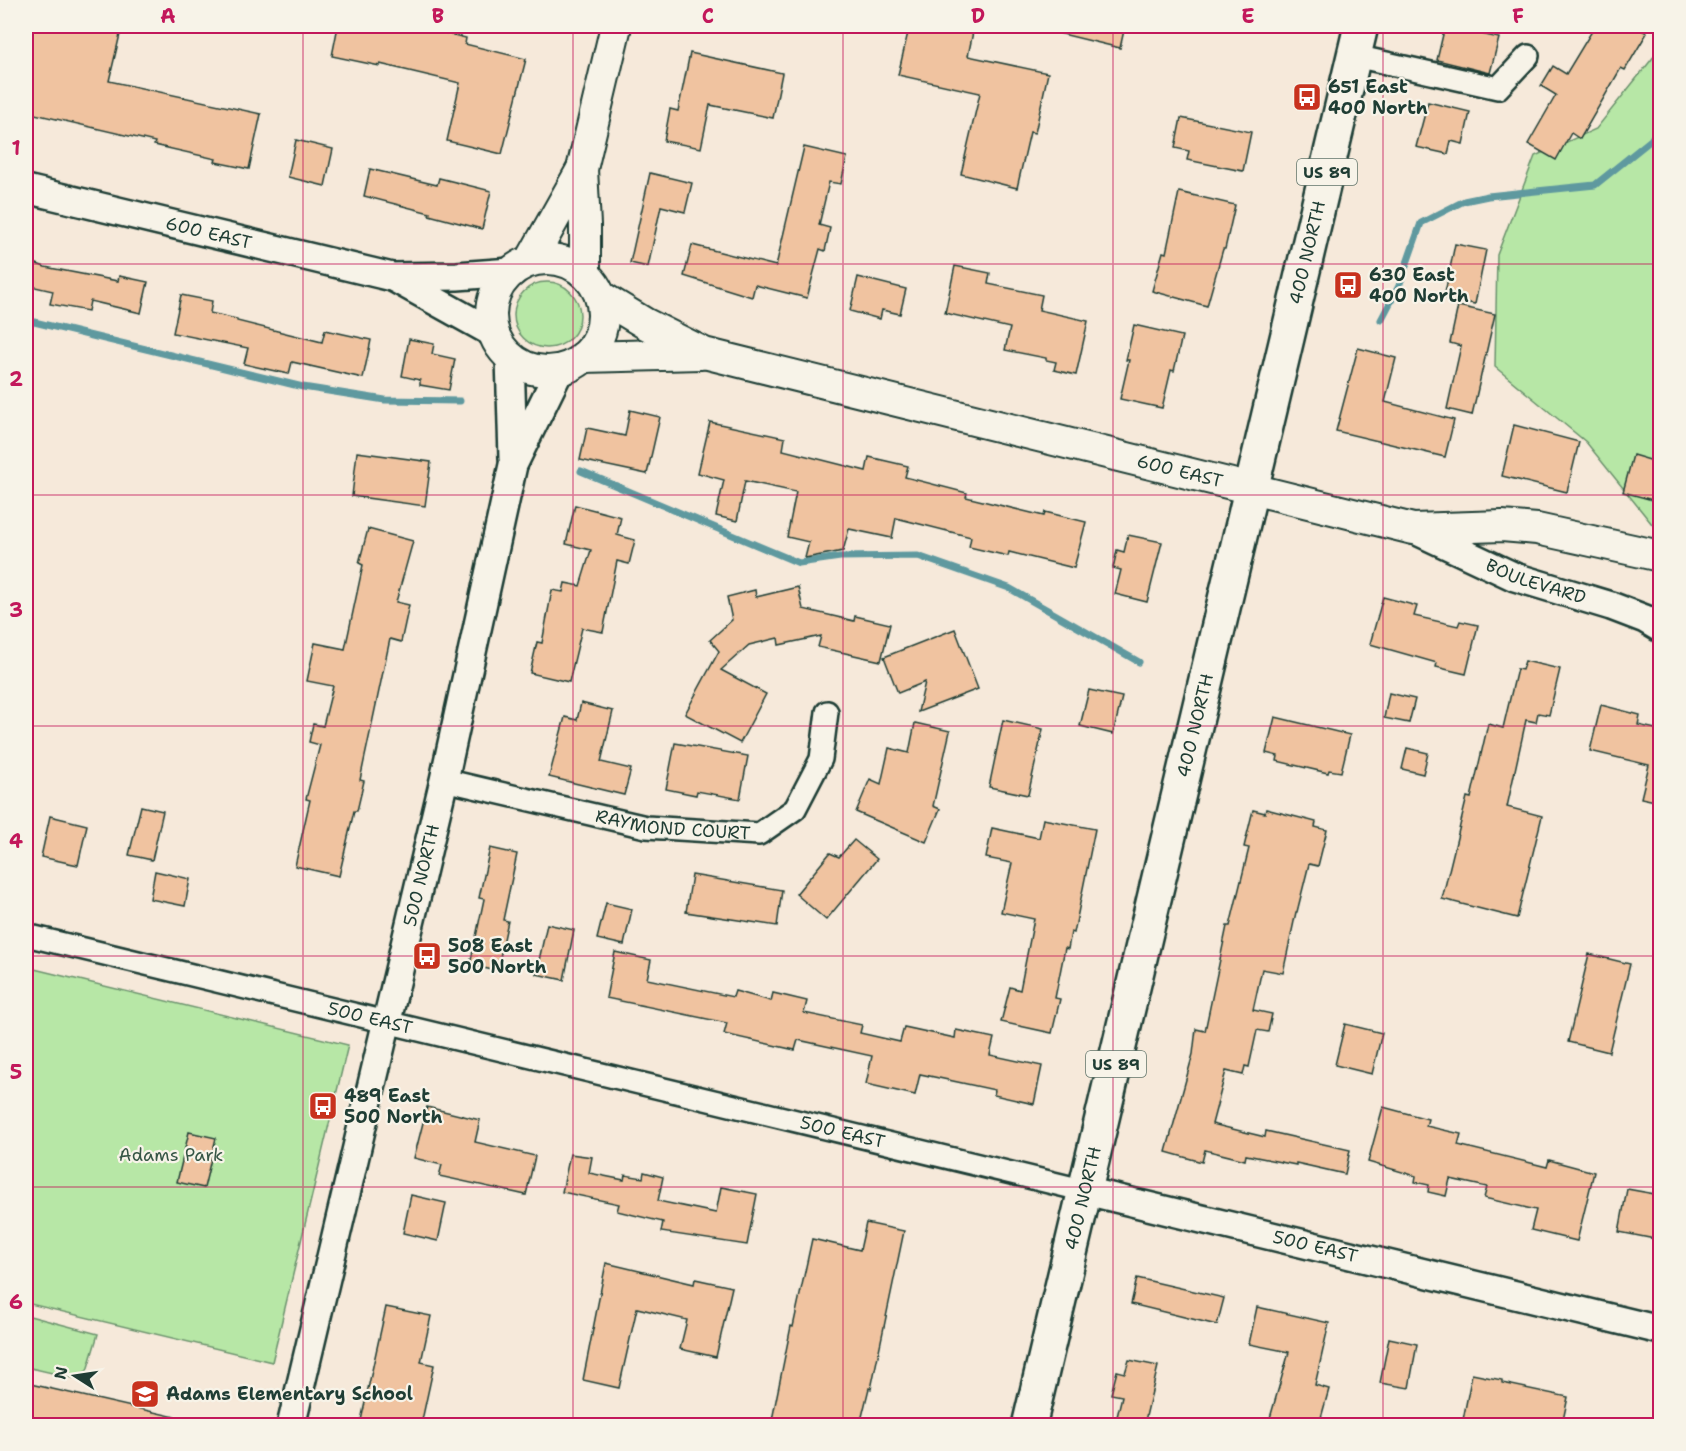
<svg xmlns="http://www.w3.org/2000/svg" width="1686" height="1451" viewBox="0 0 1686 1451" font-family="'Shantell Sans',sans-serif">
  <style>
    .green { fill: #b7e7a6; stroke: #6b926d; stroke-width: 1.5 }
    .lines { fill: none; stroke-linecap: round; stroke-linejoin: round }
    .stream { stroke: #5e999f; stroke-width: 7 }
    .building { fill: #f0c3a0; stroke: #1f3d34; stroke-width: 1.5 }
    .minor-casing { stroke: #1f3d34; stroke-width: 26 }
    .tertiary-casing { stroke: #1f3d34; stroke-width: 32 }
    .secondary-casing { stroke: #1f3d34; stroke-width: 34 }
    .primary-casing { stroke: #1f3d34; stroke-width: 38 }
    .minor { stroke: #f7f3e8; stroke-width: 21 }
    .tertiary { stroke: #f7f3e8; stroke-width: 27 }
    .secondary { stroke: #f7f3e8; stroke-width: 30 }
    .primary { stroke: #f7f3e8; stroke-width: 33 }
    .grid { fill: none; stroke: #c2185b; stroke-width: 1.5; stroke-opacity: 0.55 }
    .labels { text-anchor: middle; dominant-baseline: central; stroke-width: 4.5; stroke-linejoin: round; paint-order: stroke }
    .shield { fill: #f7f3e8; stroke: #60746a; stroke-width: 1.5 }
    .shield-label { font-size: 16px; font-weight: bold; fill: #1f3d34 }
    .poi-label { font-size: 18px; font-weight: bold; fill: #1f3d34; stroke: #f7f3e8; text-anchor: start }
    .street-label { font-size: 18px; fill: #1f3d34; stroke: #f7f3e8 }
    .park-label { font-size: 18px; fill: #365645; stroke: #f7f3e8 }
    .neatline { fill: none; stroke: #c2185b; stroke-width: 2 }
    .grid-label { font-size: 20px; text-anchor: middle; font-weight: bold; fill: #c2185b }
  </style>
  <rect width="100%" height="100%" fill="#f6e9da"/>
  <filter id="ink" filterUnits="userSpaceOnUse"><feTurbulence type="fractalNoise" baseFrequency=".0167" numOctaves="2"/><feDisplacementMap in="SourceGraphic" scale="12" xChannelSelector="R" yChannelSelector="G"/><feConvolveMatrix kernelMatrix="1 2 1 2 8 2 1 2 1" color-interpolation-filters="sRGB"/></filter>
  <g filter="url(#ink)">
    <g class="green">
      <polygon points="1660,49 1660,534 1586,442 1495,367 1497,255 1535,156 1596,129"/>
      <circle cx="547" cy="315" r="33"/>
      <polygon points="26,967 348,1045 272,1362 26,1303"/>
      <polygon points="26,1315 98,1334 87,1371 74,1378 26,1367"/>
    </g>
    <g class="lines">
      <g class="stream">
        <polyline points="26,320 303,387 385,400 460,401"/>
        <polyline points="1381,320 1399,286 1421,223 1464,201 1488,196 1595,185 1651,140 1660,127"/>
        <polyline points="581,471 799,563 840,557 918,556 1009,588 1139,662"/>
      </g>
    </g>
    <g class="building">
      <polygon points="26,26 122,26 109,81 261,114 249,169 215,162 216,159 154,145 155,142 26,112"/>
      <polygon points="338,26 415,26 466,38 465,44 526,59 502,154 447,141 460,83 380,64 380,66 332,56"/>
      <polygon points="915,26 942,26 973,32 968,56 1048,73 1035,133 1030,132 1017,188 961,174 980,93 898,75 909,28 915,29"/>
      <polygon points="1058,26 1125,26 1120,48 1058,33"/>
      <polygon points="1445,26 1499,38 1490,73 1437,60"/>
      <polygon points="1595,26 1634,26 1647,33 1625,70 1621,68 1580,139 1571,133 1556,160 1528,144 1556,95 1541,86 1553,66 1566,74"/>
      <polygon points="690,53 782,73 773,118 710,105 701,148 664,141 670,109 678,111"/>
      <polygon points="1428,102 1470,112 1463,144 1451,141 1448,154 1416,147"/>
      <polygon points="1181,118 1251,132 1243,171 1187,160 1189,151 1175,148"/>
      <polygon points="296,140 333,149 325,186 288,177"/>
      <polygon points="804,147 847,157 841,184 829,182 819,225 830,228 825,251 820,249 807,298 755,285 752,297 684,276 692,245 776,266"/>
      <polygon points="370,169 437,185 439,178 491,191 482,229 429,215 430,213 364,196"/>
      <polygon points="650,173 692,183 685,212 661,206 648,267 630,263"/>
      <polygon points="1179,192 1235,205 1225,249 1223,249 1207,306 1152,291 1163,252 1166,253"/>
      <polygon points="1455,244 1486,250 1475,304 1444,298"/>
      <polygon points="26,260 45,267 118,281 119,276 148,282 141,313 90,301 88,311 50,304 53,291 26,285"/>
      <polygon points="955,266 990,273 988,284 1042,295 1039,310 1088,321 1076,375 1054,370 1056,362 1046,360 1046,358 1005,350 1010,328 945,313"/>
      <polygon points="858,277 906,289 900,314 882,310 880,319 850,311"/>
      <polygon points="181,295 212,301 210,313 237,319 237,321 322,342 325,330 371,340 363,378 292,362 289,374 244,364 248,348 173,333"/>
      <polygon points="1458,306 1495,314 1472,415 1447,409 1461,346 1450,343"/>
      <polygon points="1134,325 1182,336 1174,371 1171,370 1162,408 1120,399 1129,360 1126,360"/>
      <polygon points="409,339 434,344 432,354 455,359 449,390 420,385 420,380 402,376"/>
      <polygon points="1358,348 1396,358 1385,402 1454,420 1445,457 1336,431"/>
      <polygon points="630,410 660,417 647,474 580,460 587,428 625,436"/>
      <polygon points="710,422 785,438 783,450 866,471 869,457 908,466 905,477 967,493 966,497 1044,516 1045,512 1086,522 1074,568 1009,552 1008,556 969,547 971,537 896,518 892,538 849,529 843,551 805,558 809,542 787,537 796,492 745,481 737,521 716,516 724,480 698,473"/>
      <polygon points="1514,425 1579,442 1567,492 1502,476"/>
      <polygon points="357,452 431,462 425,506 352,496"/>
      <polygon points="1633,455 1660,463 1660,502 1623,492"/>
      <polygon points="575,505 621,517 617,535 635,540 629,564 617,561 603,632 582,628 569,682 530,673 537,642 542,643 552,590 563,592 565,583 580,586 591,550 566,544"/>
      <polygon points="368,529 413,541 396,602 409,605 401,642 390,639 360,780 364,781 357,811 354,811 339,876 295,866 310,800 306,799 320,745 309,742 313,724 323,726 333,686 307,681 315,643 345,649 363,565 359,563"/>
      <polygon points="1128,535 1162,542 1147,602 1115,594 1121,570 1113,568 1117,550 1124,552"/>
      <polygon points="798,587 803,609 854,621 855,616 890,624 881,661 818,647 821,636 779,645 778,638 749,645 721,670 766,694 740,743 685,714 719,651 710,640 732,620 727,597 755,590 756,597"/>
      <polygon points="1383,597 1417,606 1414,616 1458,626 1460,621 1478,625 1466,674 1436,667 1437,663 1370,644"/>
      <polygon points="955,629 978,689 918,712 925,682 898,693 884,657"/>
      <polygon points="1525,661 1560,669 1549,715 1538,713 1536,722 1526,720 1507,807 1542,816 1517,918 1442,899 1467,797 1471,798 1488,724 1503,728 1517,669 1522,670"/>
      <polygon points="1089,690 1122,697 1113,734 1080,726"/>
      <polygon points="1389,693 1415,699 1409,723 1384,718"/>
      <polygon points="581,703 613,711 601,762 631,769 624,795 549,777 565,717 577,720"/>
      <polygon points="1601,705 1640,715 1638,725 1660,730 1660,802 1641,798 1649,765 1590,751"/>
      <polygon points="1275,717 1350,735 1341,772 1329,770 1328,773 1277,761 1278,756 1266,753"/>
      <polygon points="1003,720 1043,729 1028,795 989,787"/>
      <polygon points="915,723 950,731 933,806 940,809 926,842 856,812 870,779 881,784 889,748 909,753"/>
      <polygon points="675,743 748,756 740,799 697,791 696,795 666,789"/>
      <polygon points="1407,748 1428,753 1423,774 1402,769"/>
      <polygon points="141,806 163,811 152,860 129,855"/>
      <polygon points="1266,809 1316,822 1315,827 1327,830 1318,866 1309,864 1297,912 1296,912 1283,973 1262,969 1253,1010 1272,1014 1268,1032 1257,1030 1249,1067 1245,1066 1243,1075 1226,1071 1212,1124 1265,1137 1266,1131 1350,1150 1345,1174 1296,1163 1296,1165 1246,1155 1245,1160 1205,1150 1202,1162 1166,1152 1193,1054 1196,1029 1205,1031 1227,926 1230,926 1249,848 1244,847 1253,810 1265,813"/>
      <polygon points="50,816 87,825 78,865 41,857"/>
      <polygon points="1043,819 1095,829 1074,933 1071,932 1068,949 1065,948 1055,998 1060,999 1052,1033 1001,1022 1010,987 1020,990 1034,919 1001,912 1012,863 986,858 992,828 1039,838"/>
      <polygon points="854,840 877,859 826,920 796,894 830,853 839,857"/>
      <polygon points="490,848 517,854 503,920 508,921 497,971 470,965 484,899 479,898"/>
      <polygon points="155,871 190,879 185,906 150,899"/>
      <polygon points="692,875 782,890 777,926 686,912"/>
      <polygon points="606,903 632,909 624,945 597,939"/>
      <polygon points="547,924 574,930 564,980 536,974"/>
      <polygon points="615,952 651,960 647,979 733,997 735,991 771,1001 773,993 807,1001 804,1013 862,1025 860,1033 900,1042 904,1027 955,1038 956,1030 994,1038 990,1055 1042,1066 1034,1104 994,1095 995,1090 920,1074 915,1095 866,1084 872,1056 798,1040 795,1050 724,1034 727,1023 606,998"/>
      <polygon points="1589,954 1630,964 1609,1052 1568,1042"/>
      <polygon points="1345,1024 1382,1033 1372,1074 1335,1065"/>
      <polygon points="427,1107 480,1120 475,1142 535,1156 526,1195 439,1176 442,1165 414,1158"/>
      <polygon points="1383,1107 1428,1119 1426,1126 1461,1134 1458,1145 1547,1167 1549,1160 1594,1172 1577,1241 1531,1230 1536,1210 1484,1198 1487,1187 1450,1179 1446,1196 1428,1192 1429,1185 1415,1182 1416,1176 1368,1162"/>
      <polygon points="189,1132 216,1138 204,1188 177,1182"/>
      <polygon points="570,1154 592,1157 589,1173 624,1180 625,1175 643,1178 644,1172 663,1177 658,1201 716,1213 721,1187 757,1194 747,1245 661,1232 663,1222 617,1211 619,1204 562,1192"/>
      <polygon points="1627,1189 1660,1195 1660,1240 1619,1232"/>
      <polygon points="411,1195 446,1203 438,1241 403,1233"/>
      <polygon points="866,1223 904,1231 871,1389 869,1388 860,1425 771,1425 791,1326 793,1327 812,1239 860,1250"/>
      <polygon points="606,1263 694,1284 695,1279 732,1287 716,1357 680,1349 687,1320 637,1308 619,1388 583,1380"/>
      <polygon points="1137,1278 1224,1298 1217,1325 1131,1304"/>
      <polygon points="386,1307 431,1316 421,1362 434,1365 421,1425 360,1425"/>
      <polygon points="1257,1307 1329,1323 1315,1385 1329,1389 1319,1425 1268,1425 1289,1352 1249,1344"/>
      <polygon points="1389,1338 1417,1344 1409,1388 1380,1383"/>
      <polygon points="1129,1360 1158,1366 1144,1425 1115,1425 1122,1396 1111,1394 1117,1371 1125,1373"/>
      <polygon points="1472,1374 1502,1380 1502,1383 1568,1397 1562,1425 1462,1425"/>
      <polygon points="26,1383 180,1418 179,1425 26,1425"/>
    </g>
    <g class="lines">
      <g class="minor-casing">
        <g id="minor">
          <polyline points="1355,56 1498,88 1528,56"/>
          <path id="s1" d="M 444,780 L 646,827 L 759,834 L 795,809 L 821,759 L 827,712"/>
          <path id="s2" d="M 26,935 L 1086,1191"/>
        </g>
      </g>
      <g class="tertiary-casing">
        <g id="tertiary">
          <path id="s3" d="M 26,189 L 392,277 L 457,276 L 511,272"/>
          <polyline points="396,279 495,334"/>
          <polyline points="510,357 513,458"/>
          <path id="s4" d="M 1413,529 L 1515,577 L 1611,606 L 1645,619 L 1660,628"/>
          <path id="s5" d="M 1086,1191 L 1660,1330"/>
          <path id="s6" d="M 291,1426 L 444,780 L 513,465 L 560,369"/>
        </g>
      </g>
      <g class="secondary-casing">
        <g id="secondary">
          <polyline points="582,169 585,225 585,274"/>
          <circle cx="547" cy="315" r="56"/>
          <polyline points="531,260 582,169 616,26"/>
          <path id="s7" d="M 600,296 L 646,324 L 704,353 L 1413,529 L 1502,526 L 1537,529 L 1660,556"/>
          <polyline points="583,357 701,354"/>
        </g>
      </g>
      <g class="primary-casing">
        <g id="primary">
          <path id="s8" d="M 1029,1426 L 1361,26"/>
        </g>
      </g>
      <use href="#minor" class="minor"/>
      <use href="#tertiary" class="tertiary"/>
      <use href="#secondary" class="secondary"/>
      <use href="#primary" class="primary"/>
    </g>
  </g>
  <path class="grid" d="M 303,26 L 303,1426M 573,26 L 573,1426M 843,26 L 843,1426M 1113,26 L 1113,1426M 1383,26 L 1383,1426M 26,264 L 1660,264M 26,495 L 1660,495M 26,726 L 1660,726M 26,956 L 1660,956M 26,1187 L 1660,1187"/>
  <defs>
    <g id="bus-square" transform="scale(1.5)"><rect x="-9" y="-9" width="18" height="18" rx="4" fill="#c8321e" stroke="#f7f3e8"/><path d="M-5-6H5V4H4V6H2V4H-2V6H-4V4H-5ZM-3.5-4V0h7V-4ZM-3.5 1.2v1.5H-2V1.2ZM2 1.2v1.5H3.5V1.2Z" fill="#fff"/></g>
    <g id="school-square" transform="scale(1.5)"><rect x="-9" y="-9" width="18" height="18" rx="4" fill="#c8321e" stroke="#f7f3e8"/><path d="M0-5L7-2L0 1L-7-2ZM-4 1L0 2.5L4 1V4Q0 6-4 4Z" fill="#fff"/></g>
  </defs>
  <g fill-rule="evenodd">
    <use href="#bus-square" x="1307" y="97"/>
    <use href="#bus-square" x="1348" y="285"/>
    <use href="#bus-square" x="427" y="956"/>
    <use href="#bus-square" x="323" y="1106"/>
    <use href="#school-square" x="145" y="1394"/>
  </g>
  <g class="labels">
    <g class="shield">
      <rect x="1297" y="159" width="60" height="26" rx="4.5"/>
      <rect x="1086" y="1051" width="60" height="26" rx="4.5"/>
    </g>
    <g class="shield-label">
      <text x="1327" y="172">US 89</text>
      <text x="1116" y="1064">US 89</text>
    </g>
    <g class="poi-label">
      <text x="1328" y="87">651 East<tspan x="1328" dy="21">400 North</tspan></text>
      <text x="1369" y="275">630 East<tspan x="1369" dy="21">400 North</tspan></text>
      <text x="448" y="946">508 East<tspan x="448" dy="21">500 North</tspan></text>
      <text x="344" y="1096">489 East<tspan x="344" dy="21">500 North</tspan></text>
      <text x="166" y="1394">Adams Elementary School</text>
    </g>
    <g class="street-label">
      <text stroke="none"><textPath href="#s3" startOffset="188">600 EAST</textPath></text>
      <text stroke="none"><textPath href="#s8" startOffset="1206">400 NORTH</textPath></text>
      <text stroke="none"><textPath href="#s7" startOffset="609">600 EAST</textPath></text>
      <text stroke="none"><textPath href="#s4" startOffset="134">BOULEVARD</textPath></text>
      <text stroke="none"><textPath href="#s8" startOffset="720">400 NORTH</textPath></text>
      <text stroke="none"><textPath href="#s1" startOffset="234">RAYMOND COURT</textPath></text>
      <text stroke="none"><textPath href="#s6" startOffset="566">500 NORTH</textPath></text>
      <text stroke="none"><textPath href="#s2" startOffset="354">500 EAST</textPath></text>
      <text stroke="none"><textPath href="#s2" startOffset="840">500 EAST</textPath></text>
      <text stroke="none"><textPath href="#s8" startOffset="234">400 NORTH</textPath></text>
      <text stroke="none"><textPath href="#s5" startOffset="236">500 EAST</textPath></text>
    </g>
    <g class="park-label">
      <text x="171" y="1155">Adams Park</text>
    </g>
  </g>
  <rect width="1686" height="1451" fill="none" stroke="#f7f3e8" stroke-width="66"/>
  <g transform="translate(75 1376) rotate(282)" stroke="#f7f3e8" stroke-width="4.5" paint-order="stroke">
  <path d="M0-4.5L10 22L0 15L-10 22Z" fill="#1f3d34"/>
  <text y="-9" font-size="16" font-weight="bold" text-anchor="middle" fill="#1f3d34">N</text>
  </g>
  <rect x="33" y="33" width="1620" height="1385" class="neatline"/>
  <g class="grid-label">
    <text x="168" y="23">A</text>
    <text x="438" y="23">B</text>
    <text x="708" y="23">C</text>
    <text x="978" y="23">D</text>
    <text x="1248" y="23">E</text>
    <text x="1518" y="23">F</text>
    <text x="16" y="155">1</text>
    <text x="16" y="386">2</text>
    <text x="16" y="617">3</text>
    <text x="16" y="848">4</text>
    <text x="16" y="1079">5</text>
    <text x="16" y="1309">6</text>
  </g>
</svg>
